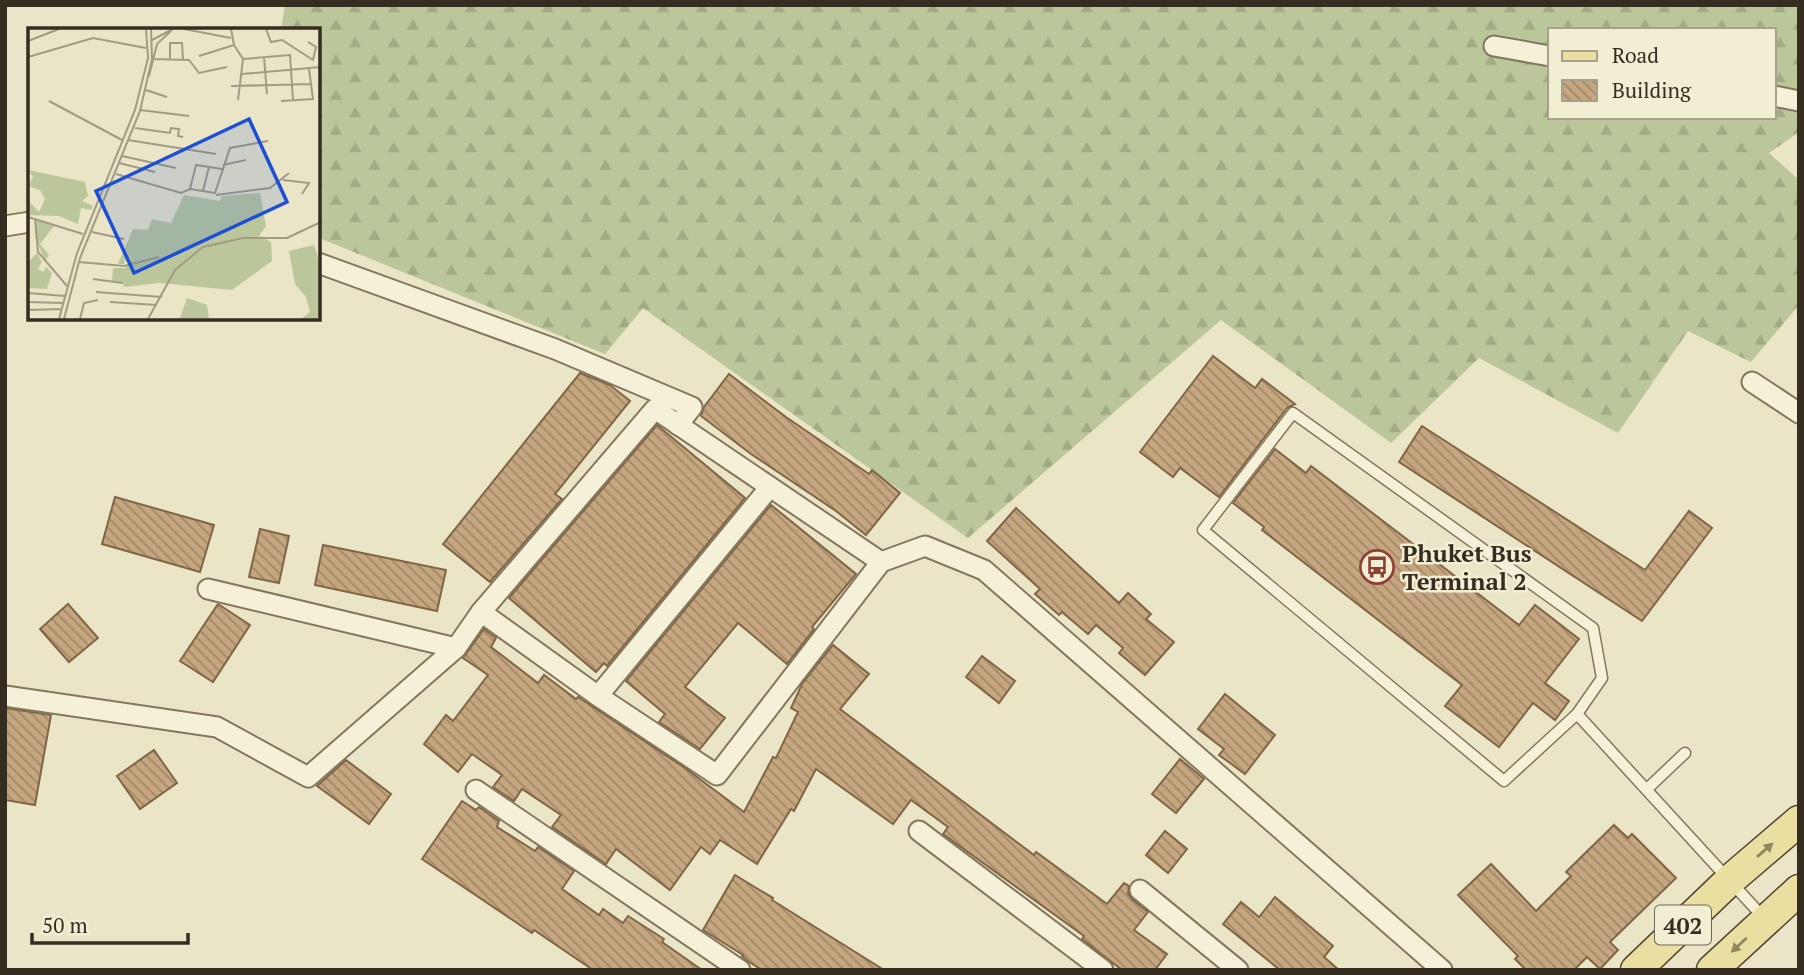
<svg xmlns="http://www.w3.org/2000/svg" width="1804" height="975" viewBox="0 0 1804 975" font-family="'PT Serif',serif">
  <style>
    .forest { fill: url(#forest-firs); fill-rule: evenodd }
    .building { fill: url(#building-back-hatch); stroke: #806645; stroke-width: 2 }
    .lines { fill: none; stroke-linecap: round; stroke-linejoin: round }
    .lane-casing { stroke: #83775d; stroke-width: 13 }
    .street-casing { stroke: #83775d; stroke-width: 23 }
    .primary-casing { stroke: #524531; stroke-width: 33 }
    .lane { stroke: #f5f1d8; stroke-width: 10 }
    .street { stroke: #f5f1d8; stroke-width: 19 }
    .primary { stroke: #eadea1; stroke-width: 30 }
    .oneway { fill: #908660 }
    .labels { text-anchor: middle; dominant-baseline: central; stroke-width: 5; stroke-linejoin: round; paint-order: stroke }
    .shield { fill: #f2eed4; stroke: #6e6756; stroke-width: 2 }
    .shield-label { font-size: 23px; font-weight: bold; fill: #352d20 }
    .poi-label { font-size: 24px; font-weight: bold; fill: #352d20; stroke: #f2eed4; text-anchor: start }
    .inset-road { fill: none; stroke: #a29b84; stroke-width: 2 }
    .view { fill: #1d4ed8; fill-opacity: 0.15; stroke: #1d4ed8; stroke-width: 3.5 }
    .inset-edge { fill: none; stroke: #352d20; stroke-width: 3.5 }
  </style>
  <defs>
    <pattern id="forest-firs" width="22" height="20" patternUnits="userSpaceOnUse" patternTransform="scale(1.75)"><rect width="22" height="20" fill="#bbc79a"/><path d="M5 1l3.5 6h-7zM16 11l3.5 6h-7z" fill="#a1ab84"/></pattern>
    <pattern id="building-back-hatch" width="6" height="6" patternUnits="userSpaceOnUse" patternTransform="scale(1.75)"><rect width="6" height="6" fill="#c5a67f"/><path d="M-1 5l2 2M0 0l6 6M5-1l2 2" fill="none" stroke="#a18868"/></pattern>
  </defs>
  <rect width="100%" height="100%" fill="#eae5c6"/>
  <path class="forest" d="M 285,5 L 1799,5 L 1799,132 L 1769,153 L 1799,180 L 1799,305 L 1751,362 L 1688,331 L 1618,433 L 1479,358 L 1391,443 L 1221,320 L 968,538 L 643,308 L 605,354 L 319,238 L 318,30 L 281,30 ZM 1550,30 L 1774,30 L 1774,117 L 1550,117 Z"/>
  <g class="building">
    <polygon points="1213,356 1255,388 1262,379 1295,404 1287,408 1219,497 1180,468 1173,477 1140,452"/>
    <polygon points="580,373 610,385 630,401 555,494 562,499 490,582 443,544"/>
    <polygon points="729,374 786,417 869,474 872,470 900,493 866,535 836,511 751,454 701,416 704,407"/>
    <polygon points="657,425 745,498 607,666 604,663 596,672 509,598"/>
    <polygon points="1422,426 1645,570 1689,511 1712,528 1642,621 1399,462"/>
    <polygon points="1275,449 1306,473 1311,466 1519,625 1535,605 1579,639 1545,683 1569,701 1555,720 1533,703 1499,747 1445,706 1462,685 1262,530 1264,527 1233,503"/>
    <polygon points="115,497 214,525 200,572 102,544"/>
    <polygon points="771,505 856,574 812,627 814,629 787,664 738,623 685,687 725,718 700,749 659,722 665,714 626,681"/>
    <polygon points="1016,508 1119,603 1128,593 1151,614 1146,619 1174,642 1145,675 1119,653 1123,648 1096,625 1088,634 1062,612 1059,615 1035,594 1040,589 987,541"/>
    <polygon points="260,529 289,536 279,583 249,577"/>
    <polygon points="323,545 446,570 437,611 315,585"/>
    <polygon points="68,604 98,638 69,662 40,629"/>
    <polygon points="218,604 250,625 213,682 180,661"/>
    <polygon points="484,629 496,638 491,647 538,683 544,675 576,699 578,697 685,768 744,812 773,757 776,758 798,712 791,708 802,684 833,645 869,674 840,709 1034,855 1036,852 1107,904 1124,883 1129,886 1128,894 1132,899 1148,912 1134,930 1167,954 1155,970 1122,970 1082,939 1084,936 943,834 948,827 911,800 893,824 816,769 794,811 791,809 757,864 720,840 710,854 701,847 670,890 616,849 606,864 552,827 561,815 522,789 514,801 493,787 502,775 472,754 458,772 424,744 446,715 453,721 488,675 463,658"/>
    <polygon points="982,656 1015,681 999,703 966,677"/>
    <polygon points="1225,694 1275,735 1245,774 1219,755 1224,749 1198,729"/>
    <polygon points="5,708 51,715 35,805 5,800"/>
    <polygon points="154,750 177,783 140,809 117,776"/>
    <polygon points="1180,759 1204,779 1176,813 1152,794"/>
    <polygon points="346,760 391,794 369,824 317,786"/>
    <polygon points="462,801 476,810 479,807 499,821 497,827 535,851 538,847 574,871 562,889 599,915 603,909 623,923 628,916 664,939 662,942 702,970 593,970 534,930 532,933 422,859"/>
    <polygon points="1614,825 1628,838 1632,834 1676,878 1610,942 1618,950 1600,969 1587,957 1574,970 1526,970 1515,959 1518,956 1458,895 1491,864 1536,911 1571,876 1566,872"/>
    <polygon points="1165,831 1187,849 1168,873 1146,855"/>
    <polygon points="735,875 773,898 772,900 884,970 762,970 749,962 742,956 743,955 703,930"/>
    <polygon points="1275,897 1333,946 1324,957 1339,970 1280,970 1223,924 1241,902 1259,917"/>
  </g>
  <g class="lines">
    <g class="lane-casing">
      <g id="lane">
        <polygon points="1293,413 1593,628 1602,678 1577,714 1504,781 1203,530"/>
        <polyline points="1577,714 1763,917"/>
        <polyline points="1647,789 1685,753"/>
      </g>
    </g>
    <g class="street-casing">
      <g id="street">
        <polyline points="1494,46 1550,56"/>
        <polyline points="1774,96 1799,101"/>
        <polyline points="5,226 30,222"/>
        <polyline points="318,263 555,349 692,407 678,425"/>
        <polyline points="1752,382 1799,413"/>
        <polyline points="208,589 456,648"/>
        <polyline points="481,612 598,696 717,775 881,562 925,546 984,570 1442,970"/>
        <polyline points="5,696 217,727 308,777 456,648 481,612 655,409 881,562"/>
        <polyline points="598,696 770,487"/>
        <polyline points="476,790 740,970"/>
        <polyline points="919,831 1103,970"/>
        <polyline points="1140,890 1238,970"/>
      </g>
    </g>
    <g class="primary-casing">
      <g id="primary">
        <polyline points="1636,970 1730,880 1799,821"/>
        <polyline points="1712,970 1799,890"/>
      </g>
    </g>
    <use href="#lane" class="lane"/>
    <use href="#street" class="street"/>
    <use href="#primary" class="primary"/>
  </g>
  <defs><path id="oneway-solid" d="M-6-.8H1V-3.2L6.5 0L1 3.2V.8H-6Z" transform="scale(1.75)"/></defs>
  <g class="oneway">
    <use href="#oneway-solid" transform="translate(1765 850) rotate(-41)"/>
    <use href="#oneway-solid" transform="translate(1739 945) rotate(137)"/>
  </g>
  <defs>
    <g id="bus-ring" transform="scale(1.75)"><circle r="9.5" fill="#f2eed4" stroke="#8d4033" stroke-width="1.5"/><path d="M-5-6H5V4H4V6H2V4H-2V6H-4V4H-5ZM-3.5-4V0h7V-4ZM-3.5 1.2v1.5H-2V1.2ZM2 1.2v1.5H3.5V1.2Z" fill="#8d4033"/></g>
  </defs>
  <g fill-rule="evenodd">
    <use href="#bus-ring" x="1377" y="567"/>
  </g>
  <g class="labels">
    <rect class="shield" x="1655" y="905.5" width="56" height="39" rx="5"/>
    <g class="shield-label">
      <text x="1683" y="925">402</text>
    </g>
    <g class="poi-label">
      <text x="1402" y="553">Phuket Bus<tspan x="1402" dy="28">Terminal 2</tspan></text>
    </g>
  </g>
  <g transform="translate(28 28)">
    <rect width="292" height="292" fill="#eae5c6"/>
    <path d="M 0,142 L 57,154 L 60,168 L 54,173 L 65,178 L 63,182 L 53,180 L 50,196 L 31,188 L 0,187 L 0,172 L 11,184 L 17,171 L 12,162 L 0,158 L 5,149 ZM 232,165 L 238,198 L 231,208 L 243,214 L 244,233 L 204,262 L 131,255 L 96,259 L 95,254 L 84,253 L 85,240 L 98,240 L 103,231 L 98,229 L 96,236 L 90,236 L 105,201 L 120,202 L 124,191 L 143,195 L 156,167 L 192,173 L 194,168 ZM 8,192 L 26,198 L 12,216 L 21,227 L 17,233 L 7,209 ZM 286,217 L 292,235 L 292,291 L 273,291 L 282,284 L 278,269 L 267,256 L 261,223 ZM 9,225 L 14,234 L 10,241 L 15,244 L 18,239 L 24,245 L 19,261 L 0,260 L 1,233 ZM 159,270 L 179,277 L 181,291 L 143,291 L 152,290 Z" fill="#bbc79a"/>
    <path class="inset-road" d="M 156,1 L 203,10M 203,1 L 206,17 L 215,31 L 210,72M 238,1 L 243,14 L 254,12 L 285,32 L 288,19 L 280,14M 124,12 L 145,1M 0,13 L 31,1M 171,28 L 206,17M 0,29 L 65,10 L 118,20M 236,29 L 239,66M 124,31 L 161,32 L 171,45 L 199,39M 215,31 L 262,27 L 265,72M 142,32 L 142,15 L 154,15 L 155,32M 214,46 L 293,39M 121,48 L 129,16 L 143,3M 203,58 L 283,56M 118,62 L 139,69M 21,73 L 94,112M 253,73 L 285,71 L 281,41M 112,82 L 161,88M 107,100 L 142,105 L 143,100 L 151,101 L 150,108 L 155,109M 100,112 L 188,126M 94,128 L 148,140M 91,135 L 127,144M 195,137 L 218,132M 88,146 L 153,165 L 162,161 L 187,165 L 202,120 L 240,113M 255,152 L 281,155 L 274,166M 162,161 L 168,137 L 194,141M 175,163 L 181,139M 188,167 L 242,160 L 261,145M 0,189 L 55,206M 7,190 L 10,224 L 39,258M 64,204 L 96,211M 51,234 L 96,238 L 131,229M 65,251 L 95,255M 68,264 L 134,269M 0,265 L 37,268M 0,274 L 35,275M 82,274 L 129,277M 0,282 L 34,281M 31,291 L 49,225 L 107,82 L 120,30 L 118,1M 36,291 L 52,230 L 112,83 L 124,31 L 123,1M 52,291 L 56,275 L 70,272M 120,291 L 147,242 L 175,219 L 215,210 L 259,210 L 293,194"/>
    <path class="view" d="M 221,91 L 259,174 L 106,245 L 68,163 Z"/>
    <rect width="292" height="292" class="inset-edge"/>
  </g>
  <rect width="1804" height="975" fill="none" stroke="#352d20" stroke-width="14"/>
  <rect x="1548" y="28" width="228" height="91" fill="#f2eed4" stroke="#a6a18c" stroke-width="2"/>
  <rect x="1562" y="51" width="35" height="10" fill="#eadea1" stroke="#a6a18c" stroke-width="2"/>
  <text x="1612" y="63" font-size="21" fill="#352d20">Road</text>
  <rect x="1562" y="80" width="35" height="21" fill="url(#building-back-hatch)" stroke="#a6a18c" stroke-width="2"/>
  <text x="1612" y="98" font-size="21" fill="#352d20">Building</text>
  <path d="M32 933v10h156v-10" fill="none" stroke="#352d20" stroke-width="3.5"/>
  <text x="42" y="933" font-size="21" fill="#352d20" stroke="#f2eed4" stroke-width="5" paint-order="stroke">50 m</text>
</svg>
